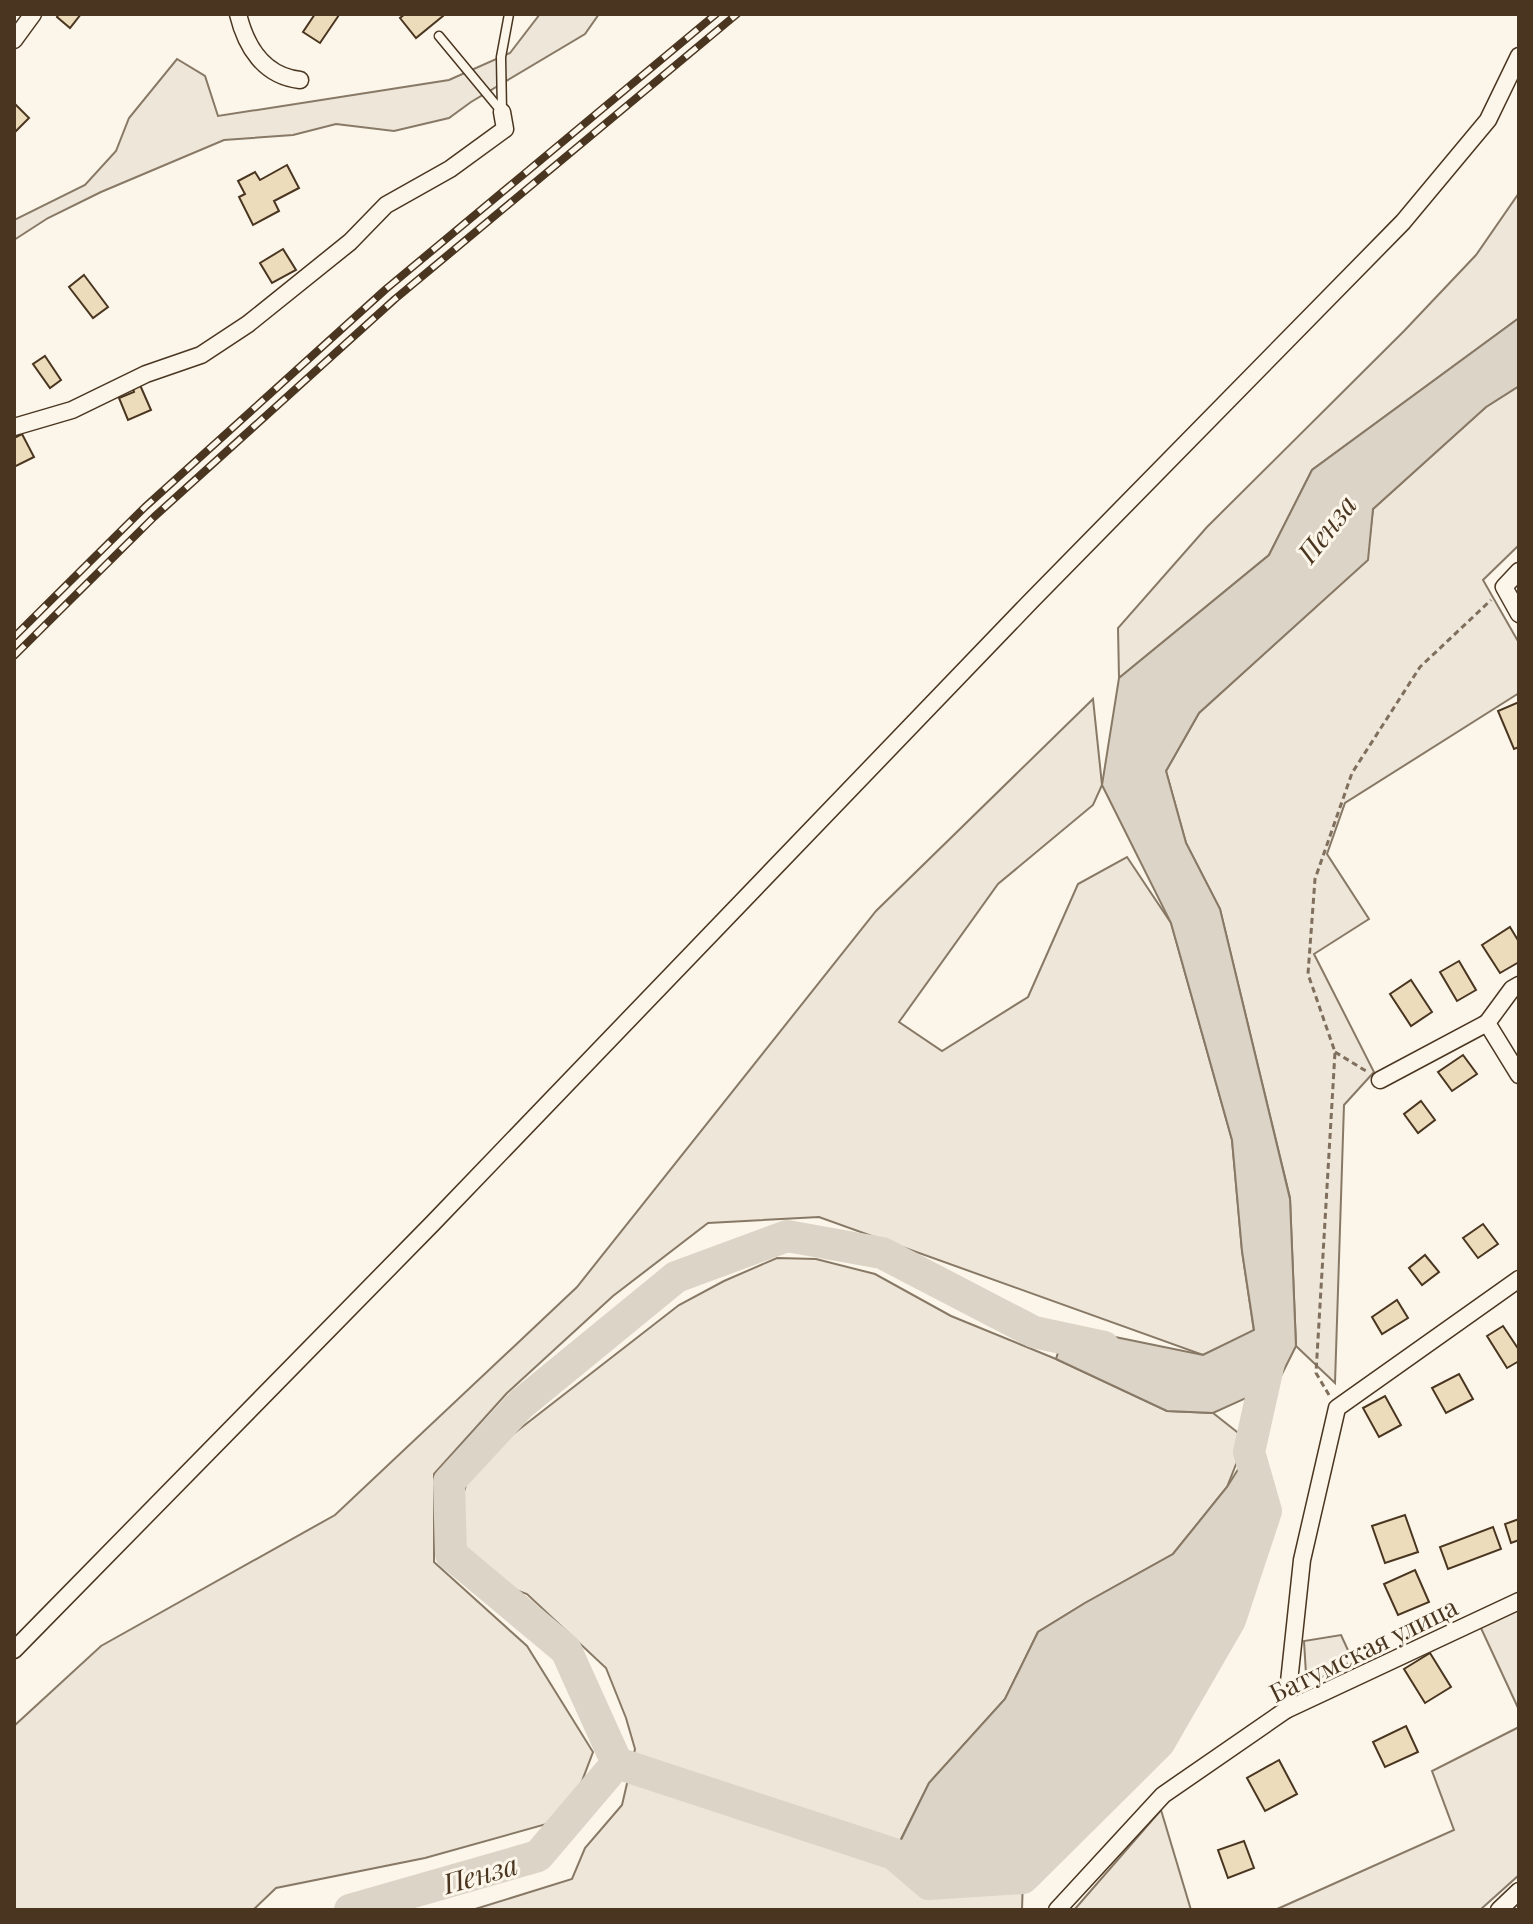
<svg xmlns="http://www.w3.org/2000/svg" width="1533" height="1924" viewBox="0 0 1533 1924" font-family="'Playfair Display',serif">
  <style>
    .green { fill: #ede6d9; stroke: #887966; stroke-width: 2 }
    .water { fill: #dcd4c6; stroke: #887966; stroke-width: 2 }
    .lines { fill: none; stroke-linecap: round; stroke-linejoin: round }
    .river { stroke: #dcd4c6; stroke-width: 32 }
    .building { fill: #ecdcbc; stroke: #4a3520; stroke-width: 2 }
    .lane-casing { stroke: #4a3520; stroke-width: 11 }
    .street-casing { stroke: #4a3520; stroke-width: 19 }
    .path { stroke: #7f6f5c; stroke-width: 3; stroke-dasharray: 6 4; stroke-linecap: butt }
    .lane { stroke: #fbf6e9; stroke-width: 8 }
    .street { stroke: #fbf6e9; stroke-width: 16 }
    .rail-casing { stroke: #4a3520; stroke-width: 8 }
    .rail { stroke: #fbf6e9; stroke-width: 5; stroke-dasharray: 15; stroke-linecap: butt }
    .labels { text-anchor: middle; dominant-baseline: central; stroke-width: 6; stroke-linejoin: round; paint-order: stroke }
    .street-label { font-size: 26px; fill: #4a3520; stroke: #fbf6e9 }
    .water-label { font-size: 28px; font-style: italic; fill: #4a3520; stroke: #fbf6e9 }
  </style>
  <rect width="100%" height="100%" fill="#fbf6e9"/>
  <g class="green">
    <polygon points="540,14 599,14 585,34 471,102 449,118 394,131 336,124 293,135 224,140 101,192 48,218 14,240 14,220 85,185 116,151 129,118 177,59 205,76 218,116 449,80 510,53"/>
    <polygon points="1519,193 1519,318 1312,470 1269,555 1119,678 1118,628 1207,527 1404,331 1476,255"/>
    <polygon points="1519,386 1519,545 1483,580 1519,643 1519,693 1345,803 1327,854 1369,919 1314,954 1374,1072 1344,1105 1335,1383 1296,1346 1290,1198 1220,909 1186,843 1166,771 1199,713 1367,560 1373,509 1486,407"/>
    <polygon points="1093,699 1102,785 1093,805 998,884 899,1022 942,1051 1028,997 1078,884 1127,857 1171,923 1232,1140 1242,1251 1254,1331 1203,1355 819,1217 708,1223 613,1296 507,1393 434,1474 434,1562 527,1646 593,1752 568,1818 425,1858 276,1888 253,1910 14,1910 14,1726 101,1646 335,1515 577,1287 876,911"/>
    <polygon points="777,1258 816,1259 875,1274 951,1316 1056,1359 1167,1411 1213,1413 1246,1439 1227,1487 1173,1554 1085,1603 1038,1632 1005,1699 929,1783 894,1853 929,1884 1023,1878 1022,1910 472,1910 572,1879 585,1848 622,1805 635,1749 626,1718 606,1668 527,1594 497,1583 460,1547 459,1508 469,1475 508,1438 679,1305 724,1281"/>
    <polygon points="1519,1608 1519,1710 1480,1626"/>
    <polygon points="1341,1635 1353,1661 1319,1679 1306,1674 1304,1641"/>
    <polygon points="1519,1727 1519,1875 1480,1910 1275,1910 1454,1830 1432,1771"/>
    <polygon points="1161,1810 1191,1910 1074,1910"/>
  </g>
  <g class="water">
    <polygon points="1519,318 1519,386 1486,407 1373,509 1368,560 1199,713 1166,771 1186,843 1220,909 1290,1199 1296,1346 1277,1384 1213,1413 1167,1411 1056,1359 1066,1327 1203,1355 1254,1330 1242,1251 1232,1140 1171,923 1102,785 1119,678 1269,555 1312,470"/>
    <polygon points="1249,1452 1266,1511 1230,1620 1159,1743 1023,1878 929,1884 894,1854 929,1783 1005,1699 1038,1632 1085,1603 1173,1554 1227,1487"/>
  </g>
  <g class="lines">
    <g class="river">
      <polyline points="1104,1347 1034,1332 882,1253 787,1236 676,1277 521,1404 449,1482 451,1554 566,1650 617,1763 894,1854 929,1884 1023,1878 1159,1743 1230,1620 1266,1511 1249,1452 1272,1349"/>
      <polyline points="350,1910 538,1856 617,1763"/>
    </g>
  </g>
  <g class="building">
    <polygon points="59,14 81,14 70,28 57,17"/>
    <polygon points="315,14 339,15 320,43 303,32"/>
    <polygon points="405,14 442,14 443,16 416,38 400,18"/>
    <polygon points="14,103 29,118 14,133"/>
    <polygon points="287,165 299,188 274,201 279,211 253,225 239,197 245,194 238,181 255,172 260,180"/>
    <polygon points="283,249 296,270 272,283 260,263"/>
    <polygon points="84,275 108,307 93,318 69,287"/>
    <polygon points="45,356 61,380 50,388 33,364"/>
    <polygon points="140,385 151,410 128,420 119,398 134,392 133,388"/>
    <polygon points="22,434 34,457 14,467 14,438"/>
    <polygon points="1519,702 1519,747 1514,749 1498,711"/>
    <polygon points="1510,927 1519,942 1519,962 1500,973 1482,945"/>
    <polygon points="1459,961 1476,990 1457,1001 1440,972"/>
    <polygon points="1411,980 1432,1012 1411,1026 1390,994"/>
    <polygon points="1463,1055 1477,1074 1452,1091 1438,1072"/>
    <polygon points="1421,1101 1435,1120 1418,1133 1404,1114"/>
    <polygon points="1483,1224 1498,1244 1478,1258 1463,1238"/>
    <polygon points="1425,1255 1439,1272 1422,1285 1409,1268"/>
    <polygon points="1397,1300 1408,1318 1382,1334 1372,1317"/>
    <polygon points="1503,1326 1519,1350 1519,1361 1507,1368 1487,1336"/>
    <polygon points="1459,1374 1473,1399 1446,1413 1432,1388"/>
    <polygon points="1385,1396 1401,1425 1379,1437 1363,1408"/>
    <polygon points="1405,1515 1418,1552 1385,1563 1372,1526"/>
    <polygon points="1519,1519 1519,1540 1511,1543 1505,1524"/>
    <polygon points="1493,1527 1501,1549 1448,1569 1440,1547"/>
    <polygon points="1415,1570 1429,1602 1398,1615 1384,1584"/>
    <polygon points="1430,1653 1451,1687 1425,1703 1404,1669"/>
    <polygon points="1406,1726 1418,1752 1385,1767 1373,1742"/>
    <polygon points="1279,1760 1297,1794 1265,1811 1247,1778"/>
    <polygon points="1244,1841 1254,1868 1228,1878 1218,1850"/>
  </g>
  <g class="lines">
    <g class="lane-casing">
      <g id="lane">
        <polyline points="439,36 502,112"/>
        <polyline points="502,112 501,57 509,14"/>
      </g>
    </g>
    <g class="street-casing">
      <g id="street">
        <path d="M 238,14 C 246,47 264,76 300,80"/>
        <polyline points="14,40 33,14"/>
        <polyline points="14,427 72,410 146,374 201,355 248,324 350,242 386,205 450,169 505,129 502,112"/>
        <polyline points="1519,571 1504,587 1519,614"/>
        <polyline points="1519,985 1512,989 1487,1023 1519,1075"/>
        <polyline points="1380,1080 1487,1023"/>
        <polyline points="14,1650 433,1223 1031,601 1403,222 1488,120 1519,56"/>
        <polyline points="1286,1710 1302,1560 1337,1408 1519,1279"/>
        <polyline points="1057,1910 1163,1795 1286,1710 1519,1601"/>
        <polyline points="1499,1910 1519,1891"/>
      </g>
    </g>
    <g class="path">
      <polyline points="1335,1052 1366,1071"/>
      <polyline points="1329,1395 1316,1373 1335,1052 1308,974 1315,879 1352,773 1420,667 1491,600"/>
    </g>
    <use href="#lane" class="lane"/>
    <use href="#street" class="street"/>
    <g class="rail-casing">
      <g id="rail">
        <polyline points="14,637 145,507 386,289 716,14"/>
        <polyline points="14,656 154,517 395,299 737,14"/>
      </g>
    </g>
    <use href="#rail" class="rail"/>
  </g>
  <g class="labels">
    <g class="street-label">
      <text transform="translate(1363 1649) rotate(-26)">Батумская улица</text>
    </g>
    <g class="water-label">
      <text transform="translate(1326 528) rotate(-52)">Пенза</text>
      <text transform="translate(480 1873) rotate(-16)">Пенза</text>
    </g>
  </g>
  <rect width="1533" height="1924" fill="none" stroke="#4a3520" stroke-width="32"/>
</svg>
